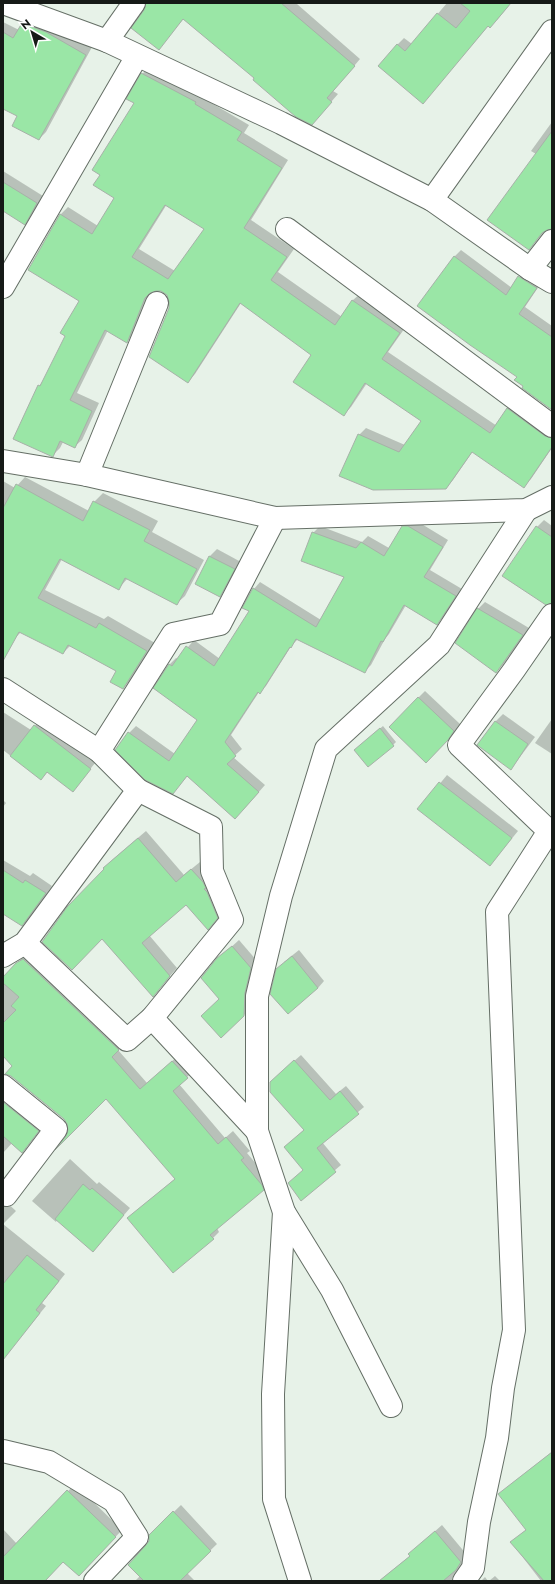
<svg xmlns="http://www.w3.org/2000/svg" width="555" height="1584" viewBox="0 0 555 1584" font-family="Jost,sans-serif">
  <style>
    .shadow { fill: #0003; fill-rule: evenodd }
    .building { fill: #9ae6a6; stroke: #a7b1a8; fill-rule: evenodd }
    .lines { fill: none; stroke-linecap: round; stroke-linejoin: round }
    .minor-casing { stroke: #656f66; stroke-width: 24 }
    .minor { stroke: #fff; stroke-width: 22 }
  </style>
  <rect width="100%" height="100%" fill="#e7f2e8"/>
  <g class="shadow">
    <polygon points="147,3 298,3 297,4 360,59 333,91 338,94 318,117 256,78 184,18 159,48 145,10"/>
    <polygon points="447,3 511,3 497,20 489,25 429,95 397,45 404,38 412,44"/>
    <polygon points="29,17 53,25 92,47 46,132 39,139 18,116 3,108 3,22 19,30 22,24"/>
    <path d="M 150,67 L 249,125 L 244,133 L 288,160 L 251,220 L 294,249 L 278,272 L 342,317 L 353,300 L 361,293 L 407,325 L 388,352 L 497,426 L 508,409 L 515,402 L 552,429 L 552,448 L 531,479 L 523,486 L 473,451 L 453,480 L 446,488 L 359,435 L 366,428 L 405,445 L 422,420 L 367,383 L 351,407 L 344,414 L 313,355 L 241,303 L 195,374 L 188,382 L 170,308 L 170,302 L 167,294 L 162,290 L 152,291 L 134,334 L 127,341 L 108,330 L 77,393 L 99,403 L 82,440 L 74,447 L 63,442 L 60,448 L 53,455 L 39,386 L 43,381 L 66,336 L 80,301 L 61,214 L 68,207 L 98,226 L 115,197 L 101,174 L 135,103 L 142,74 ZM 167,204 L 206,229 L 175,271 L 139,249 Z"/>
    <polygon points="552,122 552,228 546,229 529,249 536,154 531,151"/>
    <polygon points="3,171 43,196 31,217 25,223 3,210"/>
    <polygon points="461,250 512,288 526,270 543,280 525,307 552,326 552,409 524,386 518,377 454,257"/>
    <polygon points="25,477 89,511 94,502 103,493 158,521 152,532 204,560 185,596 176,604 128,578 119,588 62,559 45,590 104,619 108,616 155,643 131,680 123,688 117,671 71,645 63,653 21,632 15,638 3,631 3,481 15,488"/>
    <polygon points="410,520 415,520 448,540 430,570 462,589 444,617 437,623 406,605 389,634 385,639 371,665 364,672 298,639 292,645 266,686 259,692 231,735 242,749 233,757 265,785 242,811 188,775 179,786 129,733 136,726 175,754 198,720 170,664 176,658 178,659 194,640 220,659 250,611 254,589 260,582 321,620 345,576 313,533 320,526 362,542 368,536 389,548 403,527"/>
    <polygon points="544,520 552,526 552,599 537,527"/>
    <polygon points="217,549 241,562 227,588 220,595 196,583 210,556"/>
    <polygon points="485,602 529,628 503,665 496,672 478,609"/>
    <polygon points="425,691 460,724 455,732 433,755 418,698"/>
    <polygon points="3,712 31,730 39,721 95,763 77,786 48,771 41,779 3,750"/>
    <polygon points="503,714 535,737 517,761 510,768 479,745 496,721"/>
    <polygon points="552,719 552,754 535,743"/>
    <polygon points="383,726 396,742 393,745 358,747"/>
    <polygon points="447,775 518,831 490,865 419,809"/>
    <polygon points="3,800 6,803 3,807"/>
    <polygon points="146,831 184,875 200,862 210,874 225,909 215,921 186,903 149,935 177,968 153,995 106,869 112,860"/>
    <polygon points="3,860 30,876 33,873 52,886 29,918 22,925 3,908"/>
    <polygon points="239,940 257,961 251,1008 244,1015 220,999 218,959"/>
    <polygon points="299,950 324,981 318,988 284,962"/>
    <polygon points="23,957 125,1043 118,1050 147,1083 179,1055 194,1071 179,1084 225,1138 233,1131 250,1151 247,1153 268,1178 270,1183 217,1228 219,1232 213,1238 128,1218 176,1178 106,1098 69,1130 68,1124 65,1119 3,1055 3,978"/>
    <polygon points="301,1055 336,1094 346,1086 364,1107 322,1142 341,1165 301,1199 304,1170 285,1147 305,1129 277,1076"/>
    <polygon points="15,1100 45,1124 22,1152 12,1143 3,1153 3,1112"/>
    <polygon points="70,1159 97,1184 99,1182 130,1208 100,1243 57,1220 56,1222 32,1201"/>
    <polygon points="3,1199 16,1211 3,1224 65,1274 42,1303 46,1306 14,1345 3,1337"/>
    <polygon points="552,1452 552,1581 541,1581 511,1542 527,1529 499,1494 507,1487"/>
    <polygon points="75,1484 122,1530 86,1568 63,1560 26,1581 3,1581 3,1529 17,1544"/>
    <polygon points="181,1505 217,1544 187,1573 195,1581 137,1581 136,1580 140,1576 150,1541 150,1535"/>
    <polygon points="442,1525 467,1555 458,1572 460,1581 379,1581 410,1556 416,1548"/>
    <polygon points="495,1576 500,1581 489,1581"/>
    <polygon points="485,1577 488,1581 481,1581"/>
  </g>
  <g class="building">
    <polygon points="146,3 281,3 355,66 327,98 332,102 312,125 296,117 253,80 254,78 183,19 159,50 131,28 144,10"/>
    <polygon points="460,3 511,3 490,28 488,26 423,104 378,66 397,44 405,51 437,13 456,28 470,11"/>
    <polygon points="22,23 46,32 86,55 39,140 12,126 17,116 3,109 3,32 13,38"/>
    <path d="M 141,73 L 196,102 L 195,104 L 242,132 L 237,140 L 282,168 L 244,228 L 287,257 L 271,280 L 335,325 L 352,300 L 400,333 L 382,359 L 490,433 L 507,408 L 545,436 L 552,438 L 552,447 L 524,488 L 472,452 L 446,489 L 373,490 L 339,476 L 358,434 L 399,452 L 421,421 L 365,383 L 344,416 L 293,382 L 311,355 L 240,303 L 188,383 L 149,357 L 169,308 L 169,302 L 167,295 L 161,291 L 156,291 L 150,293 L 145,298 L 127,343 L 105,330 L 70,400 L 92,411 L 75,448 L 60,441 L 53,457 L 13,439 L 38,385 L 40,386 L 65,336 L 60,333 L 79,301 L 28,270 L 60,214 L 92,234 L 114,198 L 93,185 L 100,175 L 92,170 L 134,103 L 126,99 ZM 165,205 L 204,229 L 168,279 L 132,257 Z"/>
    <polygon points="552,131 552,229 547,230 542,233 529,250 487,220"/>
    <polygon points="3,182 37,203 25,225 3,211"/>
    <polygon points="454,256 506,295 518,276 537,288 519,314 552,337 552,410 522,388 523,386 514,380 517,377 470,345 417,306"/>
    <polygon points="16,484 83,521 93,501 150,530 144,541 197,569 177,605 125,578 119,590 60,559 38,598 96,628 99,623 147,651 123,689 110,682 116,671 68,645 63,654 19,632 3,661 3,508"/>
    <polygon points="402,526 408,526 443,547 424,577 456,596 437,625 404,605 383,642 381,641 365,673 296,639 291,648 290,647 260,694 258,692 225,742 236,756 227,764 259,792 235,819 187,776 173,794 145,780 115,750 128,732 169,761 197,720 153,688 169,664 172,666 186,646 214,666 249,611 242,608 253,588 316,627 344,577 301,561 312,532 356,548 361,542 384,556"/>
    <polygon points="536,526 552,537 552,603 546,605 502,576"/>
    <polygon points="209,556 235,569 220,597 195,584"/>
    <polygon points="477,608 523,635 496,673 455,643"/>
    <polygon points="418,697 454,731 448,740 426,763 389,727"/>
    <polygon points="495,721 528,744 511,770 477,745"/>
    <polygon points="34,725 91,769 73,792 47,772 41,780 10,756"/>
    <polygon points="380,728 394,746 368,767 354,750"/>
    <polygon points="439,782 512,838 490,866 417,809"/>
    <polygon points="138,838 176,882 191,869 203,882 206,888 204,889 207,892 218,918 208,930 186,905 142,943 170,976 153,997 102,939 72,970 42,942 67,907 104,869 103,868"/>
    <polygon points="3,870 23,883 25,880 46,893 22,926 3,914"/>
    <polygon points="232,946 251,968 245,993 244,1016 221,1038 201,1016 219,999 201,978 217,958"/>
    <polygon points="292,956 318,988 288,1014 270,994 276,969"/>
    <polygon points="23,959 119,1050 112,1057 140,1089 172,1061 188,1078 173,1091 218,1144 226,1137 244,1158 241,1160 262,1185 264,1190 210,1235 214,1239 173,1273 127,1218 175,1179 106,1099 55,1150 66,1136 68,1130 67,1124 64,1119 11,1076 5,1074 12,1066 3,1056 3,1023 16,1010 11,1006 19,997 3,983 3,977 16,963"/>
    <polygon points="294,1060 330,1100 340,1091 359,1114 317,1148 336,1172 301,1201 288,1183 303,1170 284,1147 304,1130 270,1092 270,1082"/>
    <polygon points="3,1102 39,1131 22,1153 3,1136"/>
    <polygon points="83,1184 90,1190 92,1188 124,1215 93,1252 55,1219"/>
    <polygon points="27,1255 59,1281 36,1310 40,1313 3,1360 3,1284"/>
    <polygon points="552,1452 552,1581 544,1581 510,1542 526,1530 498,1494"/>
    <polygon points="67,1490 116,1537 79,1576 63,1562 45,1581 3,1581 3,1557"/>
    <polygon points="173,1511 211,1551 180,1581 144,1581 128,1565 146,1545 149,1541 149,1535"/>
    <polygon points="435,1531 461,1562 456,1570 443,1581 379,1581 410,1556 408,1554"/>
  </g>
  <g class="lines">
    <g class="minor-casing">
      <g id="minor">
        <polyline points="3,3 107,41 281,123 432,200 530,269 552,282"/>
        <polyline points="107,41 134,3"/>
        <polyline points="432,200 552,31"/>
        <polyline points="287,229 552,426"/>
        <polyline points="530,269 552,241"/>
        <polyline points="3,287 137,56"/>
        <polyline points="3,461 87,475 275,518 526,510 552,497"/>
        <polyline points="87,475 157,303"/>
        <polyline points="3,689 99,751 138,790 25,943 3,956"/>
        <polyline points="99,751 173,634 220,624 275,518"/>
        <polyline points="25,943 127,1040 152,1018 232,920 212,871 211,827 138,790"/>
        <polyline points="152,1018 257,1131"/>
        <polyline points="3,1086 56,1129 6,1195 3,1192"/>
        <polyline points="284,1212 273,1394 274,1499 300,1581"/>
        <polyline points="391,1406 332,1290 284,1212 257,1131 257,996 281,896 326,749 439,645 526,510"/>
        <polyline points="3,1451 49,1462 114,1501 137,1537 95,1581"/>
        <polyline points="464,1581 473,1568 479,1522 497,1438 503,1388 514,1330 497,912 549,831 459,745 514,670 552,615"/>
      </g>
    </g>
    <use href="#minor" class="minor"/>
  </g>
  <rect width="555" height="1584" fill="none" stroke="#161a17" stroke-width="8"/>
  <g transform="translate(32 32) rotate(322)" stroke="#ffffff" stroke-width="3" paint-order="stroke">
  <path d="M0-3L7 15L0 10L-7 15Z" fill="#161a17"/>
  <text y="-6" font-size="11" font-weight="bold" text-anchor="middle" fill="#161a17">N</text>
  </g>
</svg>
